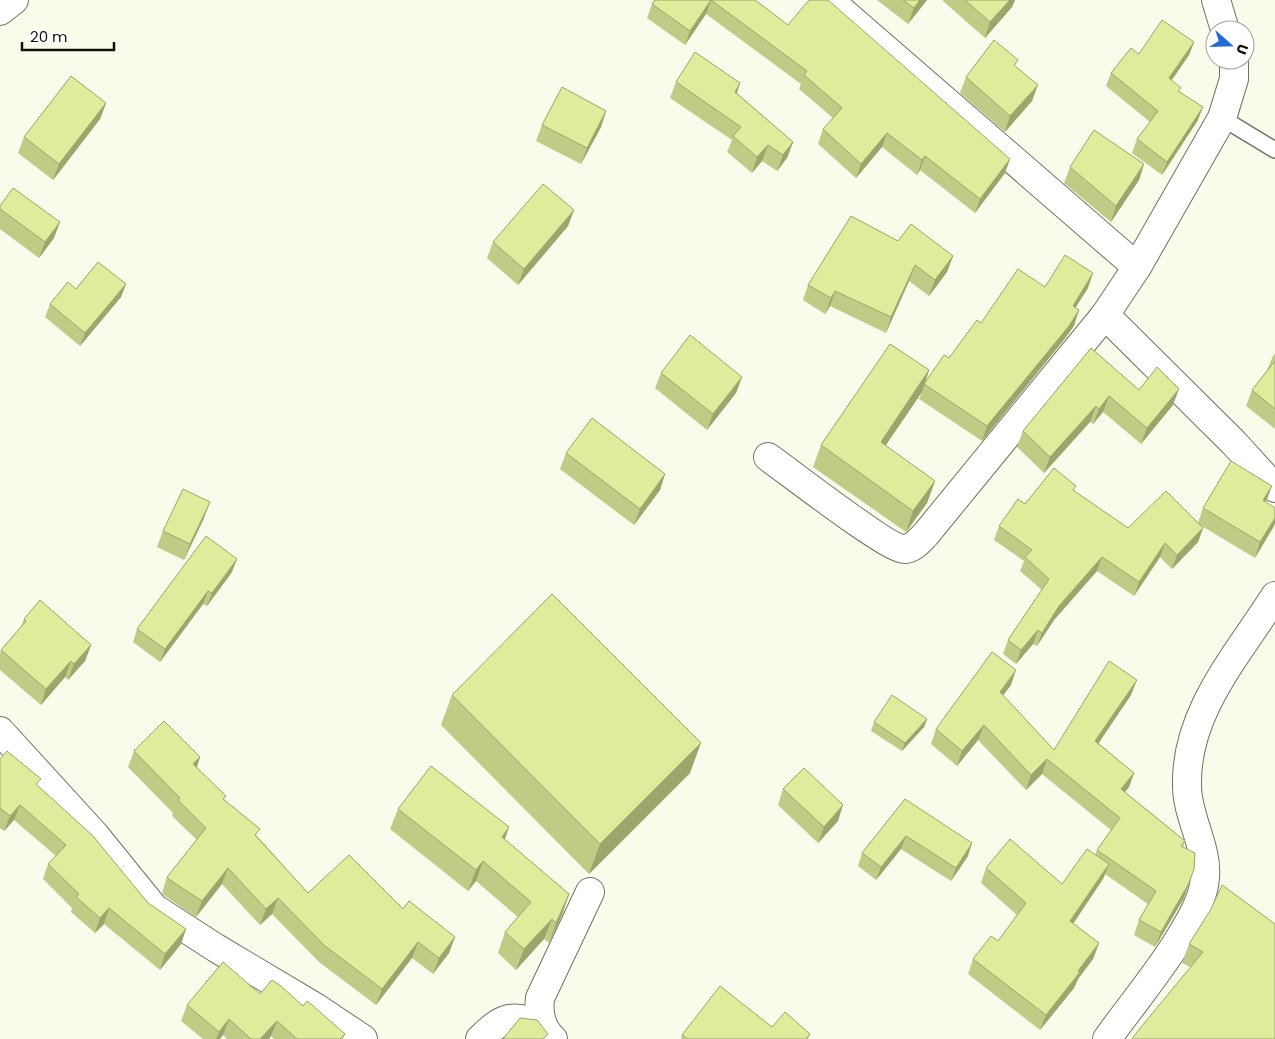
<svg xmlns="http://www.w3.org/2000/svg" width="1275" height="1039" viewBox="0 0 1275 1039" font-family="Poppins,sans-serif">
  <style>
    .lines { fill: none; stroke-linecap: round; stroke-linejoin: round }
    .service-casing { stroke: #707363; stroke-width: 18 }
    .minor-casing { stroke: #707363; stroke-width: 30 }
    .tertiary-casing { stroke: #707363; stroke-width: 30 }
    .service { stroke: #fff; stroke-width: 15 }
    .minor { stroke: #fff; stroke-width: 28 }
    .tertiary { stroke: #fff; stroke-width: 28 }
    .wall { fill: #c0cb85 }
    .shaded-wall { fill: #9ca56c }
    .building { fill: #dfec9b; stroke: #9ca56c }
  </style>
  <rect width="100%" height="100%" fill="#f9fcea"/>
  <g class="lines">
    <g class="service-casing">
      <polyline id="service" points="1222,118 1275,150"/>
    </g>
    <g class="minor-casing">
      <g id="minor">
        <polyline points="829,0 1137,267"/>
        <polyline points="1216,0 1225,30"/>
        <polyline points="1234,60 1234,79 1222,118 1137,267 1105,315 1234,443 1275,488"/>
        <path d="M 768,457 C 788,471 889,550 905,549 C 914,548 920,540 926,534 L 1105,315"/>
        <polyline points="0,731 95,835 154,908 216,948 315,1007 363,1039"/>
        <path d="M 480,1039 C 506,1014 508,1017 541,1022"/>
        <path d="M 553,1039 C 541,1028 538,1014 540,998 L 590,892"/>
        <path d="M 1107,1039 C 1130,1007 1155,977 1176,944 C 1188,924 1203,902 1205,878 C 1208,847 1187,817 1187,786 C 1185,712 1238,655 1275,596"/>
      </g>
    </g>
    <g class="tertiary-casing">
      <polyline id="tertiary" points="0,11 14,0"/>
    </g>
    <use href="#service" class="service"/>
    <use href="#minor" class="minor"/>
    <use href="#tertiary" class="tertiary"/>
  </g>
  <g class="wall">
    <polygon points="655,0 755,0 788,25 1010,159 1005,173 975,213 920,170 917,175 882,147 856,178 818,144 823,129 833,118 799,89 801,84 706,14 685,45 647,18 652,4"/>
    <polygon points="877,0 927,0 908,24"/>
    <polygon points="943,0 1015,0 1012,7 985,38 943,1"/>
    <polygon points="1194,42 1189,55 1172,80 1198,120 1162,175 1132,153 1137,139 1150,122 1106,86 1111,73 1139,54"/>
    <polygon points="1016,66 1032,101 1005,132 960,93 966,77"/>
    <polygon points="676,82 737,93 793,142 787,158 777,171 762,161 752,173 727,152 732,140 670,98"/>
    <polygon points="106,103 100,119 53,180 18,153 24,137"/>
    <polygon points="606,111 601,127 581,164 536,141 542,125"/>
    <polygon points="1144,164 1139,180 1111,222 1064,183 1070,167"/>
    <polygon points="0,206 54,238 39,258 0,229"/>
    <polygon points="574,210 568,226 518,285 487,258 493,242"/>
    <polygon points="898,241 953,256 947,272 929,296 909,281 886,333 830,306 825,314 803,300 808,285"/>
    <polygon points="126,284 121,297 80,346 45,317 50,304"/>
    <polygon points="1045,287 1088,288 1075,308 1074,326 1063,341 982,441 919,399 922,392 885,446 935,481 927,503 906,532 813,467 821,445 929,370 925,384 981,323"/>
    <polygon points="1091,348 1139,390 1173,405 1141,444 1103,412 1093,424 1090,422 1044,473 1017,447 1023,431"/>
    <polygon points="1275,353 1275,429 1246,406 1252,390 1267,370 1273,356"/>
    <polygon points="661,373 742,377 736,393 707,430 655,388"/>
    <polygon points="566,453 665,474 660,490 634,525 560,469"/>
    <polygon points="1074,492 1128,528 1198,523 1203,508 1266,502 1274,526 1255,558 1200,525 1203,528 1198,542 1172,569 1160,557 1134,596 1097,571 1054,620 1037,646 1033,644 1016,664 1003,654 1008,640 1042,590 1020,571 1024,561 994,540 999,526 1025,504"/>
    <polygon points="204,518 184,560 157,547 163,531"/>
    <polygon points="232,572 207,606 203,604 160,662 133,642 137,629"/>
    <polygon points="24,619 91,645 85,661 68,680 65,677 41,705 0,670 0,654 1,650 21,627"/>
    <polygon points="1011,685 1003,695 1054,750 1131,695 1098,743 1134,773 1129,787 1125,792 1185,841 1183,847 1184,898 1155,947 1134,935 1139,920 1148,904 1105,874 1103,879 1073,923 1099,943 1093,959 1078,979 1074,988 1040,1030 968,974 973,959 998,941 1017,915 981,883 986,868 1062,884 1095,855 1097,850 1111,830 1042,774 1026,790 978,740 957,766 931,744 936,729"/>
    <polygon points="452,695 690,773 589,874 441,725"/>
    <polygon points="927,719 924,727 902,751 871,731 874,722"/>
    <polygon points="134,751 200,757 197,767 225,800 308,893 403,909 455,937 449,953 433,974 412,958 376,1005 319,962 272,914 260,925 222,884 196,917 165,896 162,893 167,877 197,840 172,816 173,813 128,767"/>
    <polygon points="0,759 38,786 148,903 186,929 181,944 160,970 104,924 95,933 71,912 72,908 43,879 48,864 56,856 14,820 4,831 0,828"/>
    <polygon points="783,789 838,821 818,843 778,805"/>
    <polygon points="905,799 968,856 951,881 901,849 876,880 858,866 862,853"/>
    <polygon points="398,809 505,840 569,894 562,915 549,943 544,939 516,970 498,953 505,932 518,917 476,881 468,891 390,829"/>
    <polygon points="1275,924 1190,967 1182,963 1189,944"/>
    <polygon points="260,994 303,1006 345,1034 343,1039 274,1039 271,1036 269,1039 227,1039 223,1035 220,1039 203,1039 181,1021 187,1005"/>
    <polygon points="772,1027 810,1034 808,1039 681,1039 682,1035"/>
  </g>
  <g class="shaded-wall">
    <polygon points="711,0 706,14 685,45 690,31"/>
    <polygon points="920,0 927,0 908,24 914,8"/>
    <polygon points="1010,0 1015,0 1012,7 985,38 990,22"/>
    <polygon points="1194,42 1189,55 1164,91 1169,78"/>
    <polygon points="740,83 735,99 735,92"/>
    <polygon points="1038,85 1032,101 1005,132 1010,116"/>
    <polygon points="106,103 100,119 53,180 59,164"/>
    <polygon points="1203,107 1198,120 1162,175 1167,162"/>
    <polygon points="606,111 601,127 581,164 587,148"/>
    <polygon points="887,133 882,147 856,178 861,164"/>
    <polygon points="793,142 787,158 777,171 783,155"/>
    <polygon points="768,145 762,161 752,173 757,157"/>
    <polygon points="925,156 920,170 917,175 922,160"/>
    <polygon points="1010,159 1005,173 975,213 980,199"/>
    <polygon points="1144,164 1139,180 1111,222 1116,206"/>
    <polygon points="574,210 568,226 518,285 524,269"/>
    <polygon points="60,222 54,238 39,258 45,242"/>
    <polygon points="953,256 947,272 929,296 935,280"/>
    <polygon points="915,265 909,281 886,333 891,317"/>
    <polygon points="1093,273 1088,288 1067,321 1073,306"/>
    <polygon points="126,284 121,297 80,346 85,333"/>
    <polygon points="835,291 830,306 825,314 831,298"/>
    <polygon points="1079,310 1074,326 1063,341 982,441 987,426"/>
    <polygon points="929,370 922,392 873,464 881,442"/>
    <polygon points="742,377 736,393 707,430 713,414"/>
    <polygon points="1179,389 1173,405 1141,444 1147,428"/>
    <polygon points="1109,396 1103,412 1093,424 1099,409"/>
    <polygon points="1096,406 1090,422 1044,473 1050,457"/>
    <polygon points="665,474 660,490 634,525 640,509"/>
    <polygon points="935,481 927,503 906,532 913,511"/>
    <polygon points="1272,486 1266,502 1263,500"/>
    <polygon points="210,502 204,518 184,560 190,544"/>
    <polygon points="1275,518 1275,523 1274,526 1255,558 1260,542"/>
    <polygon points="1203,528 1198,542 1172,569 1177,555"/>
    <polygon points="1165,543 1160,557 1134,596 1139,582"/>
    <polygon points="1102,557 1097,571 1054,620 1037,646 1042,633 1059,606"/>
    <polygon points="237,559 232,572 207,606 212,593"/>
    <polygon points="208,591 203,604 160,662 165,649"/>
    <polygon points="1038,630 1033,644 1016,664 1021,650"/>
    <polygon points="91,645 85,661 68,680 74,664"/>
    <polygon points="71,661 65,677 41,705 46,689"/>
    <polygon points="1016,670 1011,685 994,707 1000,692"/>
    <polygon points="1137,680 1131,695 1090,756 1095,741"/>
    <polygon points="927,719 924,727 902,751 905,743"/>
    <polygon points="984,725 978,740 957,766 962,751"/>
    <polygon points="701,743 690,773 589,874 600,844"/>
    <polygon points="200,757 195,773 193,764"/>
    <polygon points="1047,759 1042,774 1026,790 1031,775"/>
    <polygon points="1134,773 1129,787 1116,803 1121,789"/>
    <polygon points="20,805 14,820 4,831 10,816"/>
    <polygon points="843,805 838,821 818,843 824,827"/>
    <polygon points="509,827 502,848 502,837"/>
    <polygon points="906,836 901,849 876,880 881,867"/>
    <polygon points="972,843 968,856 951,881 956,868"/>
    <polygon points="483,861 476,881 468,891 476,870"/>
    <polygon points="1109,864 1103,879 1065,936 1070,921"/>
    <polygon points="228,868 222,884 196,917 202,901"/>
    <polygon points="1189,883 1184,898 1155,947 1161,932"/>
    <polygon points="569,894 562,915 549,943 556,923"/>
    <polygon points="278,898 272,914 260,925 266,909"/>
    <polygon points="109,908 104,924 95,933 100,918"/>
    <polygon points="552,919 544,939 516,970 524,949"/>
    <polygon points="186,929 181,944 160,970 165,954"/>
    <polygon points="455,937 449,953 433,974 439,958"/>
    <polygon points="418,942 412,958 376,1005 382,989"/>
    <polygon points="1099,943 1093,959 1078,979 1074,988 1040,1030 1046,1015 1078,971"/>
    <polygon points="229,1019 223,1035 220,1039 216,1039 219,1032"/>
    <polygon points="277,1021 271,1036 269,1039 260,1039"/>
  </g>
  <g class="building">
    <polygon points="655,0 755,0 788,25 809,0 828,0 1010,159 980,199 925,156 922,160 887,133 861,164 823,129 842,108 804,75 807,71 711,0 690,31 652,4"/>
    <polygon points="903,0 920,0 914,8"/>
    <polygon points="965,0 1010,0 990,22"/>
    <polygon points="1162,20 1194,42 1169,78 1181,88 1178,91 1203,107 1167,162 1137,139 1158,111 1111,73 1131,48 1139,54"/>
    <polygon points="994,40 1018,60 1014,65 1038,85 1010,116 966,77"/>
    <polygon points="695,52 740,83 735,92 793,142 783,155 768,145 757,157 733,136 741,127 676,82"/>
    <polygon points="71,76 106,103 59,164 24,137"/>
    <polygon points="562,87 606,111 587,148 542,125"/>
    <polygon points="1094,130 1144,164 1116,206 1070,167"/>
    <polygon points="543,184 574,210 524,269 493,242"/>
    <polygon points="13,188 60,222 45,242 0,209 0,206"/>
    <polygon points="851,216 898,241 911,224 953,256 935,280 915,265 891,317 835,291 831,298 808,285"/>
    <polygon points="1065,255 1093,273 1073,306 1079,310 1069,326 987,426 924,384 944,355 949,358 977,320 981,323 1018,269 1045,287"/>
    <polygon points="98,262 126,284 85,333 50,304 68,282 76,289"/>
    <polygon points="690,335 742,377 713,414 661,373"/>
    <polygon points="890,344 929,370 881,442 935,481 913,511 821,445"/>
    <polygon points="1091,348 1139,390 1157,367 1179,389 1147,428 1109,396 1099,409 1096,406 1050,457 1023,431"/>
    <polygon points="1275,361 1275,409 1252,390"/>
    <polygon points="592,418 665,474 640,509 566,453"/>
    <polygon points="1231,461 1272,486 1263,500 1275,508 1275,518 1260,542 1203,508"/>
    <polygon points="1054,468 1076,486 1073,490 1128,528 1166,491 1203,528 1177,555 1165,543 1139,582 1102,557 1059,606 1042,633 1038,630 1021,650 1008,640 1049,579 1025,557 1032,550 999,526 1018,499 1025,504"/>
    <polygon points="183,489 210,502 190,544 163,531"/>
    <polygon points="206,536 237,559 212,593 208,591 165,649 137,629"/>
    <polygon points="552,594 701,743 600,844 452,695"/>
    <polygon points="40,600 91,645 74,664 71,661 46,689 1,650 26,621 24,619"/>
    <polygon points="992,652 1016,670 1000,692 1054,750 1109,661 1137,680 1095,741 1134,773 1121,789 1185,841 1181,846 1195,853 1194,869 1189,883 1161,932 1139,920 1156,891 1097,850 1120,818 1047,759 1031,775 984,725 962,751 936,729"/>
    <polygon points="892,695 927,719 905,743 874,722"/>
    <polygon points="164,721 200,757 193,764 226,796 223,799 260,829 255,835 308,893 349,855 403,909 409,901 455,937 439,958 418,942 382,989 325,946 278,898 266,909 228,868 202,901 170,880 167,877 206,828 178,800 180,798 134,751"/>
    <polygon points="7,751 41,779 36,784 93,836 148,903 186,929 165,954 109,908 100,918 76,897 79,894 48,864 66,845 20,805 10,816 0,808 0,759"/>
    <polygon points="431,766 509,827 502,837 569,894 556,923 552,919 524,949 505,932 531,902 483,861 476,870 398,809"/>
    <polygon points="804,768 843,805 824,827 783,789"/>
    <polygon points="905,799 972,843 956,868 906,836 881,867 862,853"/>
    <polygon points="1010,839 1062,884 1087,849 1109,864 1070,921 1099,943 1078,971 1080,972 1046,1015 973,959 991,936 998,941 1026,903 986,868"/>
    <polygon points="1222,885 1275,924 1275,1039 1132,1039 1137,1032 1203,952 1189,944 1211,909"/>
    <polygon points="223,962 260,994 272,980 281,986 303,1006 307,1001 311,1004 345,1034 340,1039 297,1039 277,1021 260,1039 251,1039 229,1019 219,1032 187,1005"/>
    <polygon points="720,986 772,1027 785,1012 810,1034 806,1039 688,1039 682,1035"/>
    <polygon points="520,1018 537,1020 548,1034 543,1039 503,1039"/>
  </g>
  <g transform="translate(1230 45) rotate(110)"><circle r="24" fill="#ffffff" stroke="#9fa09d"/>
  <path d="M0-4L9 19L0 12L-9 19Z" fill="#226bd6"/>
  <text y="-8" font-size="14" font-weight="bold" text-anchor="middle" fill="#10110b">U</text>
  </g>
  <path d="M22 42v8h92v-8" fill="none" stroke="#10110b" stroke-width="2.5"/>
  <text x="30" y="42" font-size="15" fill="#10110b" stroke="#ffffff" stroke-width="4" paint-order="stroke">20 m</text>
</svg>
